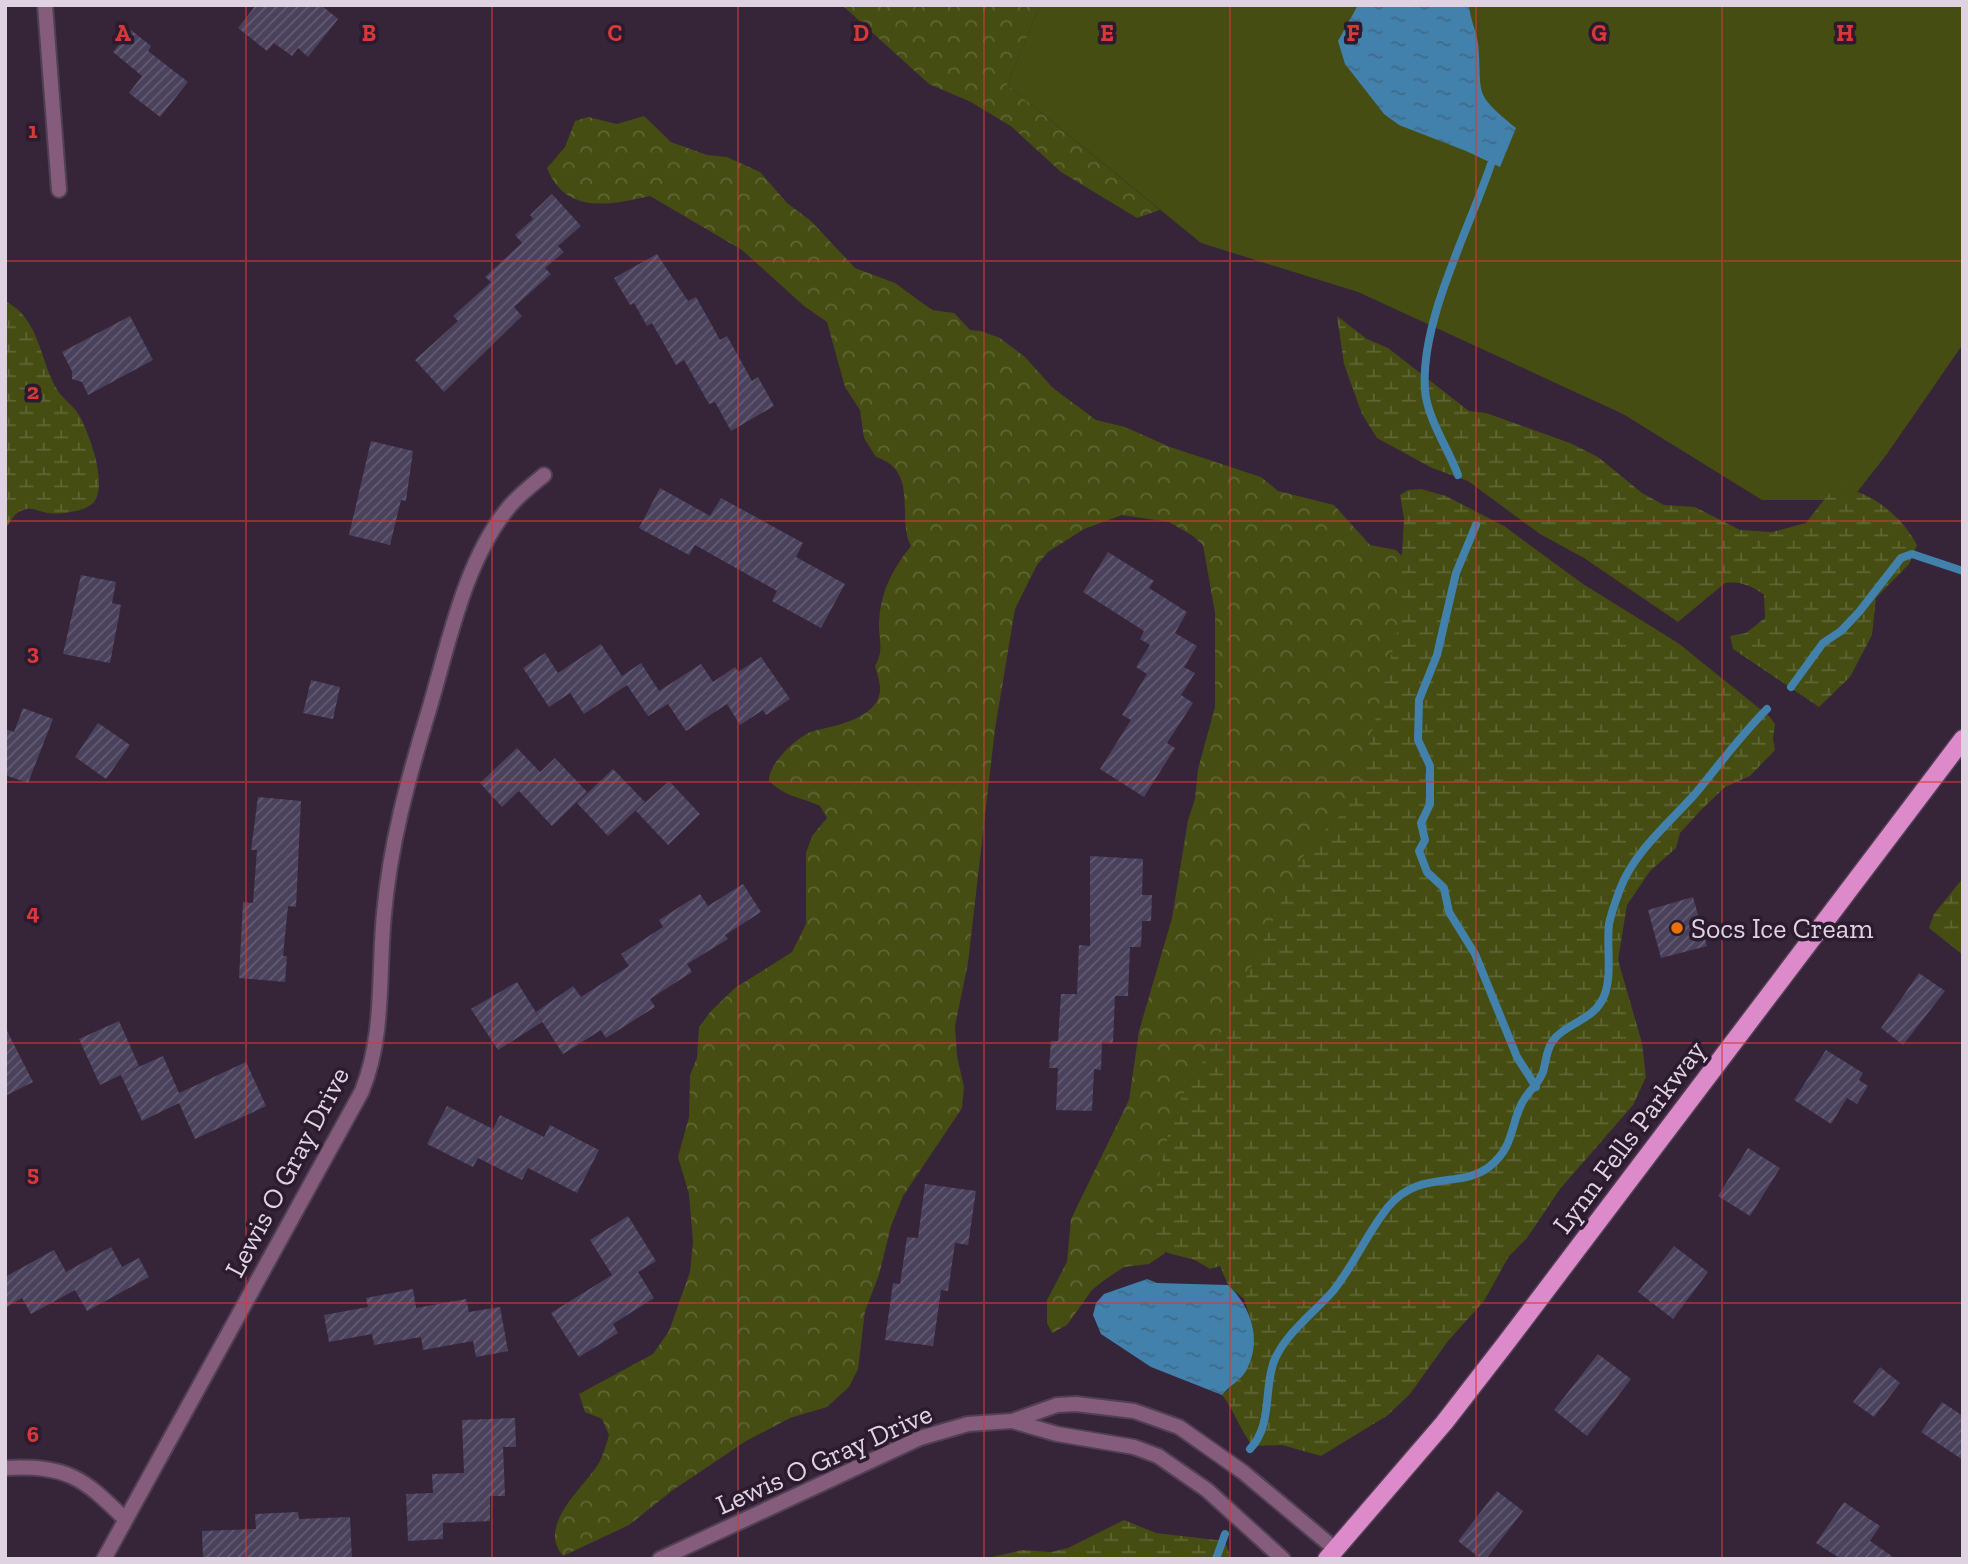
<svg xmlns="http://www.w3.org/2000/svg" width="1968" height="1564" viewBox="0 0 1968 1564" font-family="'Zilla Slab',serif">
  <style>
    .grass { fill: #454d13 }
    .forest { fill: url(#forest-crowns) }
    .wetland { fill: url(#wetland-marsh) }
    .water { fill: url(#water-ripples) }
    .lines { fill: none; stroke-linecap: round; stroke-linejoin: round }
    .stream { stroke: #4181ac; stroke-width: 8 }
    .building { fill: url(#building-hatch) }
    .street-casing { stroke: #514054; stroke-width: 18 }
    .primary-casing { stroke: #514054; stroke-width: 21 }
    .street { stroke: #855c7b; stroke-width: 14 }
    .primary { stroke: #dd8acb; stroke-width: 18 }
    .grid { fill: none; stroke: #d7393a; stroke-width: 2; stroke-opacity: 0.55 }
    .food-dot { fill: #e8710a; stroke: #2c1b2f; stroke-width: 2.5 }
    .labels { text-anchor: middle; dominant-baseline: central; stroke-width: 7; stroke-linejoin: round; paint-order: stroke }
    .poi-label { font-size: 28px; fill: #dfd3e1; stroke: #2c1b2f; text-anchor: start }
    .street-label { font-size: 28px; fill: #dfd3e1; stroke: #2c1b2f }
    .grid-label { font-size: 23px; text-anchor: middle; font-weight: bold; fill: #d7393a; stroke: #2c1b2f; stroke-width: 7; stroke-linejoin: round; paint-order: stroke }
  </style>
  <defs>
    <pattern id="forest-crowns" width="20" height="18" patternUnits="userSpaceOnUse" patternTransform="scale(1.75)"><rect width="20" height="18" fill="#454d13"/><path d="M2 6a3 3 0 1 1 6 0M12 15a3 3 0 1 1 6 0" fill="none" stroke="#5f6635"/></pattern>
    <pattern id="wetland-marsh" width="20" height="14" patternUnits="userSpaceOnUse" patternTransform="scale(1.75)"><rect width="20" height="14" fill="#454d13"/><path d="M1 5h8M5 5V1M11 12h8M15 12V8" fill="none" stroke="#5f6635"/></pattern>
    <pattern id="water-ripples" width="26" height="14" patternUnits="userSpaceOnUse" patternTransform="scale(1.75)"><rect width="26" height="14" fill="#4181ac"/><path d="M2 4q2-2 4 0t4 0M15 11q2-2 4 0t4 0" fill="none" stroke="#426a88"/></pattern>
    <pattern id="building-hatch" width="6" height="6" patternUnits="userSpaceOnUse" patternTransform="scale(1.75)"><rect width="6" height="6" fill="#4a425c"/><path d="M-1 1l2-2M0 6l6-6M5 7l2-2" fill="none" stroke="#645c73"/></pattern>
  </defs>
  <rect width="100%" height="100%" fill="#362439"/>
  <polygon class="grass" points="1040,5 1963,5 1963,344 1887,454 1851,500 1762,500 1623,414 1358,292 1201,243 1007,85"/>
  <g class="forest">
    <polygon points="842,5 1040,5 1007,85 1160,210 1137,218 1061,172 1012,127 971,102 929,84"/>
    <path d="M 644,116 L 671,142 L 707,155 L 727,157 L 760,172 L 787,203 L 811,221 L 855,268 L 895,283 L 932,310 L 954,313 L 970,330 L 981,331 L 1000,338 L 1025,357 L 1053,388 L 1096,420 L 1125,427 L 1170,447 L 1261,477 L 1278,491 L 1334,505 L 1370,545 L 1396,550 L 1407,561 L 1418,643 L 1194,1206 L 1164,1254 L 1149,1264 L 1124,1267 L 1103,1281 L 1092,1290 L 1067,1325 L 1052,1333 L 1047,1323 L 1047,1300 L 1067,1262 L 1071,1219 L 1129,1100 L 1139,1031 L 1172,918 L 1188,820 L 1195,799 L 1198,769 L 1215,707 L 1215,613 L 1203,545 L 1193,536 L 1169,522 L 1122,515 L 1084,529 L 1048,552 L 1037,565 L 1015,609 L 995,729 L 968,963 L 955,1026 L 957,1056 L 964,1087 L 962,1108 L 903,1196 L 891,1226 L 879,1275 L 865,1311 L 858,1369 L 849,1387 L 827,1407 L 790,1418 L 746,1441 L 673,1490 L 629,1525 L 563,1556 C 537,1526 581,1490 597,1466 C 603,1457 606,1445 609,1435 L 602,1419 L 585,1412 L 579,1394 L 653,1354 L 669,1331 L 690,1272 L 693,1242 L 689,1194 L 678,1157 L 689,1117 L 690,1075 L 697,1058 L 699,1027 L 711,1011 L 735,988 L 792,952 L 806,924 L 806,853 L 812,836 L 827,818 L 820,806 C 799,796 787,798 769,781 C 768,764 798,735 814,731 C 834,726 876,719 880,692 C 881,685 877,673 875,666 C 883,652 880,644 879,628 C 879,595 891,571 911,546 C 896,518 920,471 876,457 L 864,438 L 860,410 L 845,387 L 827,322 L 804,306 L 742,250 L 650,196 C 610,205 566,215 547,168 L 565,147 L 575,121 L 588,117 L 617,124 Z"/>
  </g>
  <g class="wetland">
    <path d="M 5,301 C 41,319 39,361 58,391 C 64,400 74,406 79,415 C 89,433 108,483 94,502 C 87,511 60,515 49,513 C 39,512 33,506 23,510 C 13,513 11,522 5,529 Z"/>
    <path d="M 1337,316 L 1367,339 L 1388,348 L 1469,411 L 1486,413 L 1570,443 L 1598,457 L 1642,493 L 1664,505 L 1695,507 L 1740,530 L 1772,532 L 1806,523 L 1834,487 C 1869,489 1901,515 1917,545 L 1909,564 L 1876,598 L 1872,635 L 1850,677 L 1819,707 L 1733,649 L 1730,636 L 1746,633 L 1765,618 L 1764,595 C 1753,586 1740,581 1725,583 L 1678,622 L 1584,558 L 1540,534 L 1468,481 L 1432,468 L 1377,438 L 1362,414 L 1344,364 Z"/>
    <path d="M 1421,489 L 1446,496 L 1504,526 L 1583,584 L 1678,643 L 1770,717 L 1775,724 L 1773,739 L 1775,750 L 1750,776 L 1725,787 L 1701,810 L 1680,833 L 1676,848 L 1650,871 L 1627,905 L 1618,960 L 1642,1043 L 1646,1077 L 1633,1105 L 1560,1189 L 1527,1238 L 1509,1256 L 1484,1301 L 1448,1341 L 1410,1394 L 1388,1415 L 1321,1456 L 1282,1445 L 1253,1446 C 1240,1431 1235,1411 1222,1395 L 1238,1380 L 1250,1359 L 1253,1345 L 1251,1321 L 1244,1299 L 1228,1285 L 1220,1266 L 1210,1269 L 1195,1260 L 1168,1253 L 1156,1244 L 1150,1232 L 1154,1198 L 1168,1135 L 1182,1096 L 1220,1034 L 1299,864 L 1313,841 L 1341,815 L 1360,781 L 1398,629 L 1404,518 L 1400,495 L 1408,490 Z"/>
    <polygon points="1963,878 1963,955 1929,928 1934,914"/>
    <polygon points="1124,1520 1156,1533 1225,1541 1231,1559 984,1559 1022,1550 1051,1552 1068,1548"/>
  </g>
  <g class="water">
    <path d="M 1358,5 L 1469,5 C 1470,19 1476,30 1478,43 C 1483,96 1471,91 1516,128 L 1500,167 L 1466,151 L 1399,125 L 1384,114 L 1345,64 L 1338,41 Z"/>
    <path d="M 1147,1279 L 1157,1283 L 1228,1285 C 1251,1306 1263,1341 1246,1371 C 1240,1381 1229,1386 1222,1395 L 1151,1367 L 1101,1334 L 1093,1315 L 1096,1303 L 1104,1294 Z"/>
  </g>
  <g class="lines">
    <g class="stream">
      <path d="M 1458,475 C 1448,448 1427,418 1425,390 C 1420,321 1469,230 1491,164"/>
      <polyline points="1476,525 1456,573 1437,655 1419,700 1418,740 1430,766 1430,804 1421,823 1425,840 1419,851 1427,872 1444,888 1449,912 1475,954 1517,1057 1536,1087"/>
      <polyline points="1791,687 1823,643 1841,631 1859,612 1901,558 1912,554 1963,571"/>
      <path d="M 1250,1449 C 1272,1426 1264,1392 1273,1364 C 1283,1335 1314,1313 1333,1291 C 1354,1265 1367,1233 1388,1207 C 1419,1169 1460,1189 1489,1167 C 1517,1145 1510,1119 1525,1098 C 1531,1089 1539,1083 1543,1072 C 1546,1062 1546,1051 1552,1042 C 1564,1024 1590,1021 1601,1002 C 1614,982 1606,947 1609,924 C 1611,913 1616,900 1620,889 C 1634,852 1669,823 1695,794 C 1719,765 1740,736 1767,709"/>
      <polyline points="1216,1559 1225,1534"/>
    </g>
  </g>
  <g class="building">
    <polygon points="256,5 321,5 338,19 308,57 298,48 292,56 274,43 267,51 238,28"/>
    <polygon points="131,30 151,46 148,51 188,82 160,117 129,93 142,76 113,52"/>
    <polygon points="552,194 581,226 558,246 564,252 545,268 551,274 514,307 522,316 444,392 415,360 458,321 453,316 491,282 485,277 522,243 515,235 533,219 530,215"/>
    <polygon points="657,254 688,301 696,297 720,340 727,336 752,381 758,377 774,406 731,431 715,402 709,404 684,360 676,365 652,323 647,326 634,303 630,305 614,278"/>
    <polygon points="130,316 153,360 88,395 82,382 72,379 72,371 62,352"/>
    <polygon points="371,441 413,451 406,501 401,500 390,545 349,535"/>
    <polygon points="660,488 710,516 721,498 803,543 796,557 845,584 821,628 772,601 777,591 695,545 689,555 639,528"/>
    <polygon points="1108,552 1154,581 1149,588 1187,612 1175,633 1197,646 1184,667 1195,673 1181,695 1193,703 1167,743 1175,748 1144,797 1100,769 1131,720 1122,715 1147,674 1136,667 1150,645 1140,639 1144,631 1083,592"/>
    <polygon points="81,575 116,582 112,603 121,605 110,663 63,654"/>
    <polygon points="601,644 622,676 641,663 659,691 701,664 713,682 735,667 738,672 761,657 790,699 766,715 763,710 740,725 727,704 686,731 668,704 648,716 627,685 584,714 570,693 549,707 523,668 545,653 558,673"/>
    <polygon points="311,680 340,687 333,719 303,713"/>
    <polygon points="23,708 53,719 28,783 5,775 5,729 14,732"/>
    <polygon points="98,723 130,745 106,779 75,757"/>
    <polygon points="517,748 540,772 555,758 587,792 552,826 519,791 502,807 480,783"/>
    <polygon points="613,769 645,802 608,836 577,803"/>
    <polygon points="669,781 700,814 668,845 636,811"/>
    <polygon points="258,797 301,801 296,907 288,906 283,956 287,956 285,982 239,978 243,902 253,903 257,850 251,850"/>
    <polygon points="1090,856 1143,859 1142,895 1152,895 1151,921 1142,921 1141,947 1130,947 1128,996 1115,996 1113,1043 1102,1042 1101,1070 1094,1069 1092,1111 1056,1110 1058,1068 1049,1068 1051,1041 1058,1041 1061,994 1077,994 1079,945 1090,946"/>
    <polygon points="743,884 761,912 725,935 728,939 687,964 692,972 650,999 655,1007 606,1038 601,1030 563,1054 536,1012 573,986 581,997 629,966 621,954 663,927 659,920 700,894 708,906"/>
    <polygon points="1693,897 1707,946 1661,958 1648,910"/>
    <polygon points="1919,973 1945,991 1903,1045 1881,1028"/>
    <polygon points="517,982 542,1022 498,1050 471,1009"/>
    <polygon points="119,1021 139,1066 100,1085 79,1039"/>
    <polygon points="5,1027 33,1082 5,1096"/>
    <polygon points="1826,1050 1863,1073 1859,1080 1868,1086 1857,1104 1847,1098 1831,1124 1794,1100"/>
    <polygon points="163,1056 179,1093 246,1062 266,1106 195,1139 179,1103 142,1121 121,1075"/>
    <polygon points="447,1106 493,1129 500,1115 544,1137 550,1125 599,1150 577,1193 528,1168 522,1180 478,1158 473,1167 427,1144"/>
    <polygon points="1748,1148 1780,1168 1750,1216 1718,1196"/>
    <polygon points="925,1184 976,1191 968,1245 955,1243 948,1291 941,1290 933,1346 885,1340 893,1283 900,1284 907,1237 918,1238"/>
    <polygon points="628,1216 656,1261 638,1272 654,1298 613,1324 618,1333 579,1357 551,1313 612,1275 590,1240"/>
    <polygon points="1674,1246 1708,1272 1673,1319 1638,1292"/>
    <polygon points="111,1247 122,1267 139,1258 149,1277 87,1311 75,1290 31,1314 22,1298 5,1308 5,1277 54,1250 66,1272"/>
    <polygon points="413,1289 416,1308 466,1299 469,1312 500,1307 508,1351 476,1357 473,1341 423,1350 421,1337 374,1345 372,1334 329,1342 324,1315 368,1307 366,1298"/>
    <polygon points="1598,1354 1631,1379 1587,1436 1554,1410"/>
    <polygon points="1880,1367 1900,1383 1874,1417 1853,1402"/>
    <polygon points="1942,1402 1963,1416 1963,1460 1921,1432"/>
    <polygon points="515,1418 516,1447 503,1447 505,1496 490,1496 490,1521 443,1523 443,1539 408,1541 406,1494 433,1493 432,1474 464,1473 462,1420"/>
    <polygon points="1497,1491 1523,1511 1486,1559 1481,1559 1458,1541"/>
    <polygon points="1844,1502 1880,1526 1870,1541 1896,1559 1841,1559 1816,1543"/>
    <polygon points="298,1512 299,1519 350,1517 352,1559 203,1559 202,1531 256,1529 255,1514"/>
  </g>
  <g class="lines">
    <g class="street-casing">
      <g id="street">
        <polyline points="45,5 59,190"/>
        <polyline points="1012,1421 1057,1434 1134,1447 1158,1456 1207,1490 1283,1559"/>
        <path d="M 5,1468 C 68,1465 83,1478 125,1519"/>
        <path d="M 104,1559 L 362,1091 C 385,1034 378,975 384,914 C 390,845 408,779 428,713 C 448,647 464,561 509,507 C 519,495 532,485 544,475"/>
        <polyline points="660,1559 920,1438 968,1424 1012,1421 1057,1405 1076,1404 1134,1411 1179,1427 1243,1472 1335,1549"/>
      </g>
    </g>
    <g class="primary-casing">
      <polyline id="primary" points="1327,1559 1444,1423 1506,1343 1963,739"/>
    </g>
    <use href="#street" class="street"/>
    <use href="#primary" class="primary"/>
  </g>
  <path class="grid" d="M 246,5 L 246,1559M 492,5 L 492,1559M 738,5 L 738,1559M 984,5 L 984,1559M 1230,5 L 1230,1559M 1476,5 L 1476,1559M 1722,5 L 1722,1559M 5,261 L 1963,261M 5,521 L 1963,521M 5,782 L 1963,782M 5,1043 L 1963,1043M 5,1303 L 1963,1303"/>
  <circle class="food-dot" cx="1677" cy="928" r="7"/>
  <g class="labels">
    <g class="poi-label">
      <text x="1691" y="928">Socs Ice Cream</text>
    </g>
    <g class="street-label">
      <text transform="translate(1629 1137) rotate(-53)">Lynn Fells Parkway</text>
      <text transform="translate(287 1172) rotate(-62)">Lewis O Gray Drive</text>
      <text transform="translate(824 1459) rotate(-24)">Lewis O Gray Drive</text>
    </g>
  </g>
  <g class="grid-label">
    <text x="123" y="41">A</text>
    <text x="369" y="41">B</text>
    <text x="615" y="41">C</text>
    <text x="861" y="41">D</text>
    <text x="1107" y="41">E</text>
    <text x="1353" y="41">F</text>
    <text x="1599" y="41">G</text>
    <text x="1845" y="41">H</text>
    <text x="33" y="138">1</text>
    <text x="33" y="399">2</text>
    <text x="33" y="660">3</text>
    <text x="33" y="920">4</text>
    <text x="33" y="1181">5</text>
    <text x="33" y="1442">6</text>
  </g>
  <rect width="1968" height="1564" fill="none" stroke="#dfd3e1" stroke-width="14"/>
</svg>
